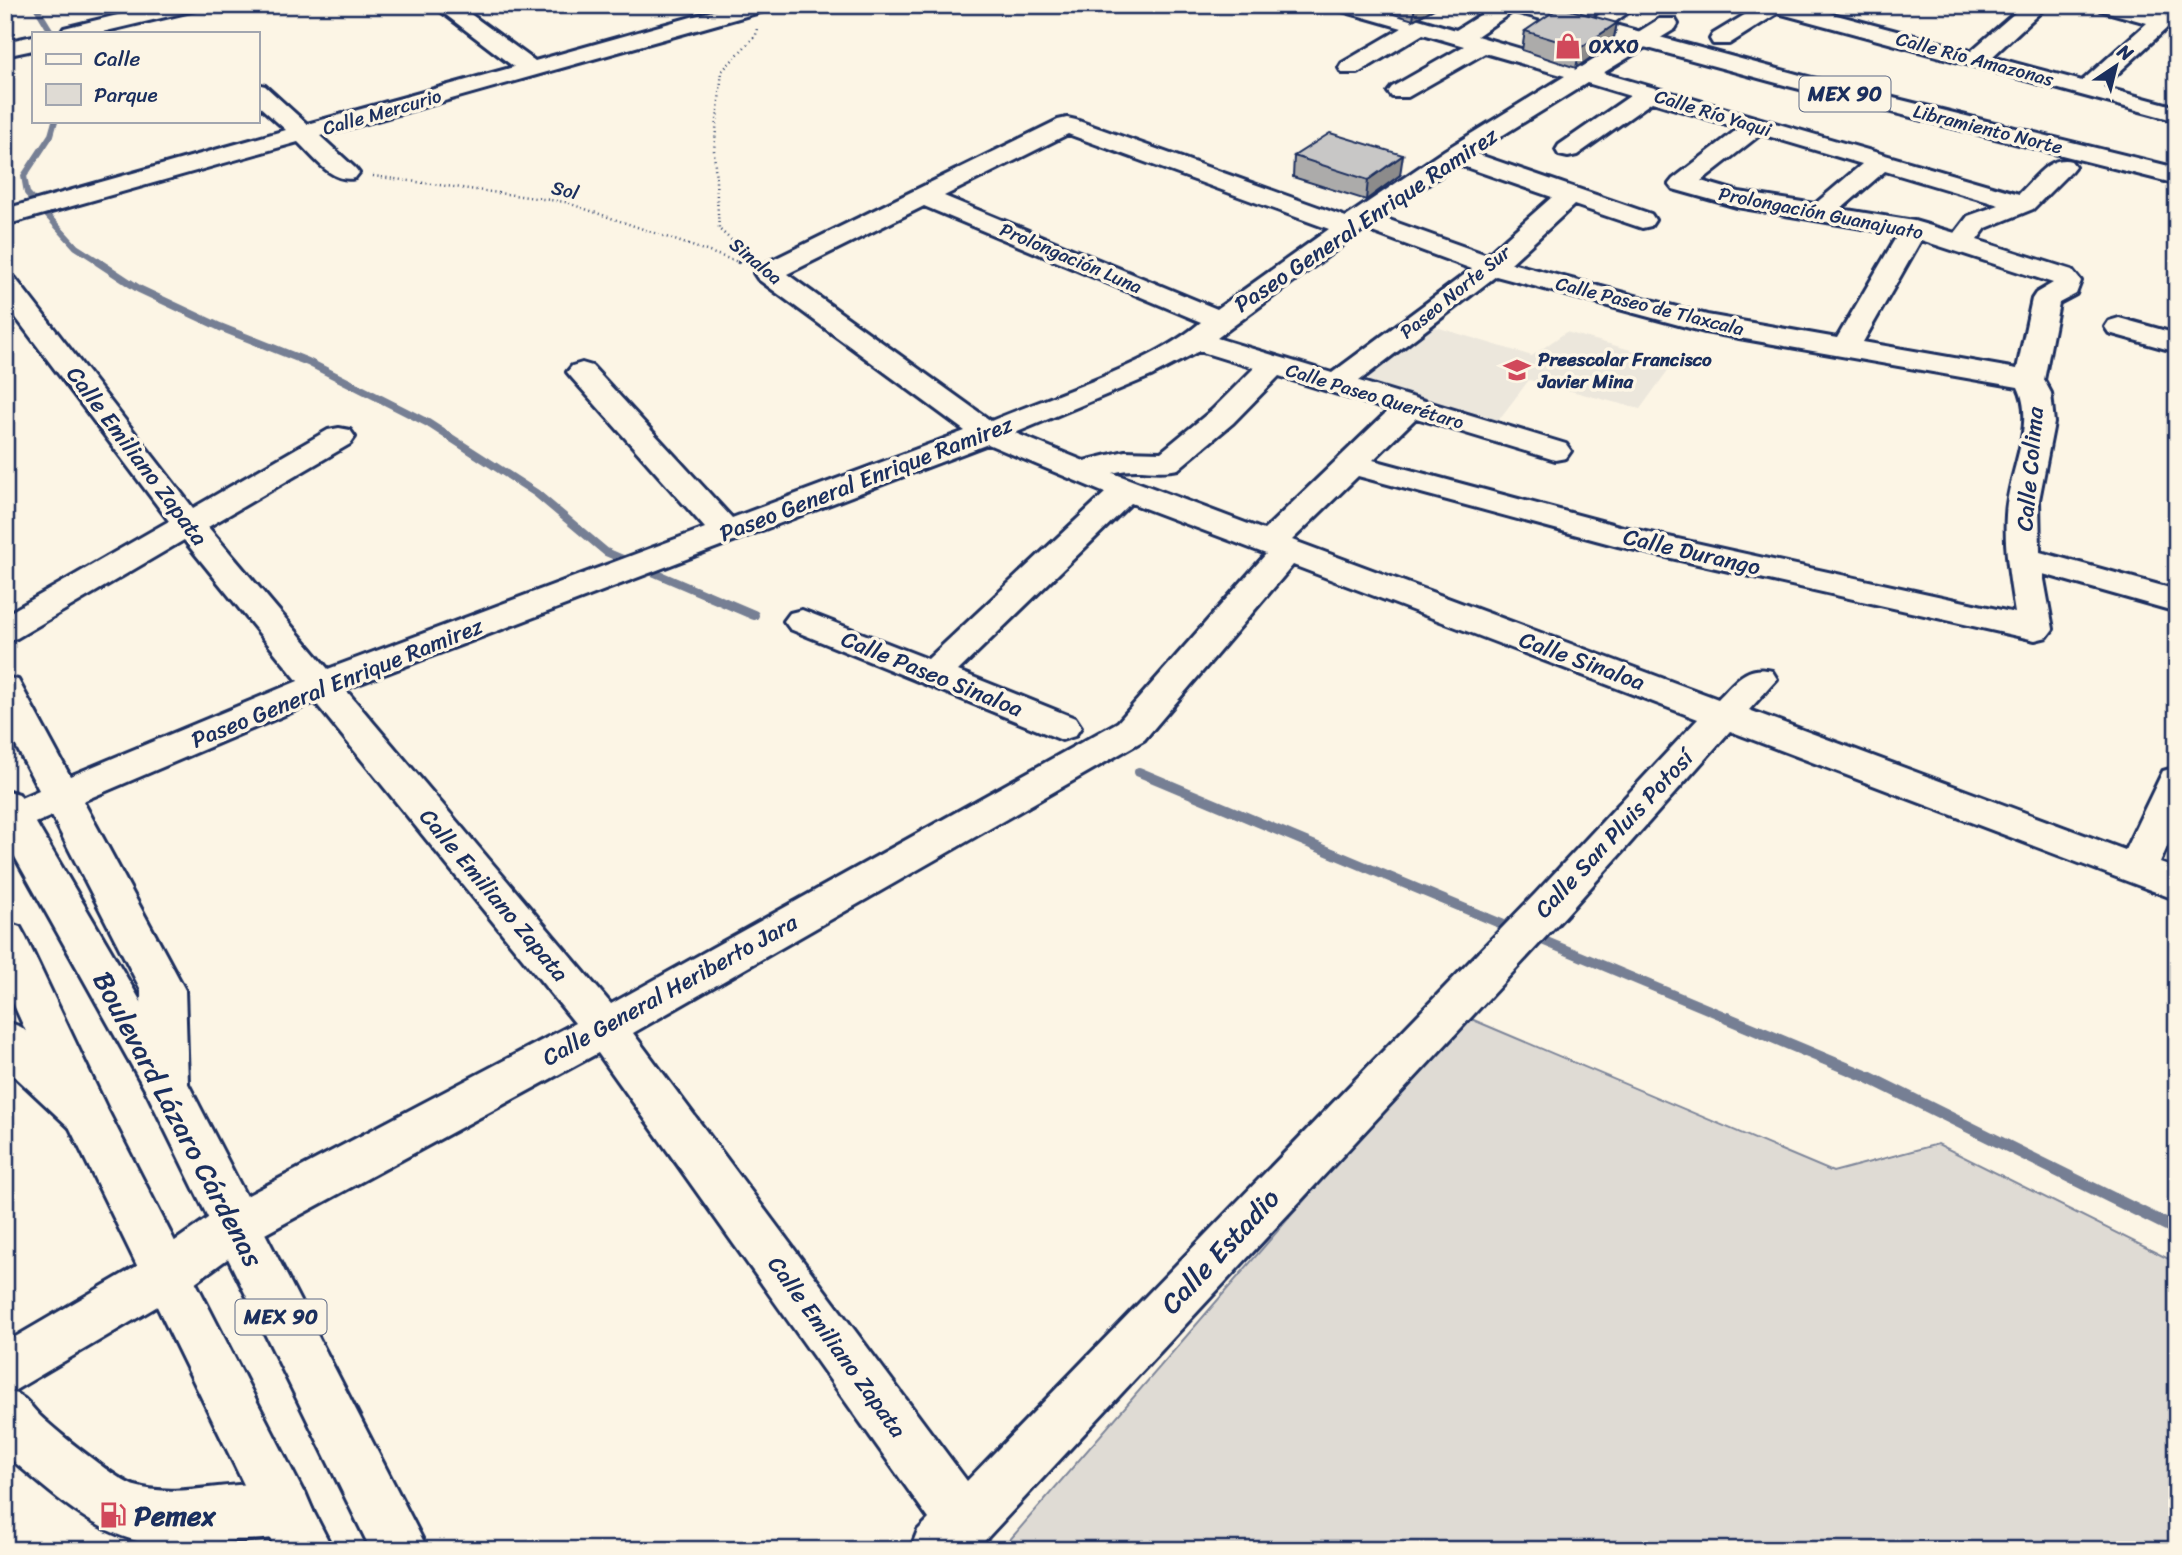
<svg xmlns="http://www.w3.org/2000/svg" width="2182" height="1555" viewBox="0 0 2182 1555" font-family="Sriracha,sans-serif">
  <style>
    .built { fill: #ece7dc }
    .green { fill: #dfdbd4; stroke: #7d8599; stroke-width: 2 }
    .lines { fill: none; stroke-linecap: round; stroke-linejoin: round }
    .stream-far3 { stroke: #767f94; stroke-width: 6 }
    .stream-far2 { stroke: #767f94; stroke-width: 8 }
    .stream-far1 { stroke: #767f94; stroke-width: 10 }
    .stream { stroke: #767f94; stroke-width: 12 }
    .minor-casing { stroke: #1b2f5e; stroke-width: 6 }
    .major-casing { stroke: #1b2f5e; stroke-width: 6 }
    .path-far1 { stroke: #1b2f5e; stroke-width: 2.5; stroke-dasharray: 1 3.5; stroke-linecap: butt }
    .path { stroke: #1b2f5e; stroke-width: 3.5; stroke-dasharray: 2 4.5; stroke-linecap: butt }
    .minor { fill: #fcf5e5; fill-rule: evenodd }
    .major { fill: #fcf5e5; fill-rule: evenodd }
    .wall { fill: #acabaa; stroke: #1b2f5e; stroke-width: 2 }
    .shaded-wall { fill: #8c8b8b; stroke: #1b2f5e; stroke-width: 2 }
    .building { fill: #c8c7c6; stroke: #1b2f5e; stroke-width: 2 }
    .labels { text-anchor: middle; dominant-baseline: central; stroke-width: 7; stroke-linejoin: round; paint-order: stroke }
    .far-poi-label { font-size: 19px; font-weight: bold; fill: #1b2f5e; stroke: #fcf5e5; text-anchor: start }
    .far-street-label { font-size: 19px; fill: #1b2f5e; stroke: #fcf5e5 }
    .shield { fill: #fcf5e5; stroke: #5e6a86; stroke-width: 2 }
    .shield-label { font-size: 21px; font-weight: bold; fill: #1b2f5e }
    .street-label { font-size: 23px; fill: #1b2f5e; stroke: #fcf5e5 }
    .near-street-label { font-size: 28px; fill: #1b2f5e; stroke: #fcf5e5 }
    .near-poi-label { font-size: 28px; font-weight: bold; fill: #1b2f5e; stroke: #fcf5e5; text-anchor: start }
  </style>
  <rect width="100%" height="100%" fill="#fcf5e5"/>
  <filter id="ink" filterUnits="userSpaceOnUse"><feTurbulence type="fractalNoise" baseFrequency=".0143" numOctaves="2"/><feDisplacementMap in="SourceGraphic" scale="14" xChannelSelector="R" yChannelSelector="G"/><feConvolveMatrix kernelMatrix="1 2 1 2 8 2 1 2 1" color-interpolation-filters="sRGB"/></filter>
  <g filter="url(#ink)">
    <polygon class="built" points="1423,323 1532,356 1566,332 1674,362 1640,409 1529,380 1494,426 1357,378"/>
    <polygon class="green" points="1464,1016 1833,1172 1938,1144 2177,1263 2177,1550 1001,1550"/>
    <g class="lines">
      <g class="stream-far3">
        <polyline points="35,5 52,33"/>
        <polyline points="55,121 51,135 24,176 27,193 76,247 101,263"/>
      </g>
      <polyline class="stream-far2" points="98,262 139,289 220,327 308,362 428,423 536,493 606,552 711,597"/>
      <g class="stream-far1">
        <polyline points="707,595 754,615"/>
        <polyline points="1139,772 1516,930"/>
        <polyline points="1530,935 1731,1019"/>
      </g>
      <polyline class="stream" points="1727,1018 1868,1077 2177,1230"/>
      <g class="minor-casing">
        <g id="minor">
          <polygon points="159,5 198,5 195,10 98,33 61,33 64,28"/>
          <path d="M 433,5 L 458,5 L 535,61 L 734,5 L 770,5 L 767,10 L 320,136 L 355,168 L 359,173 L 355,178 C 332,184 314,157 298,142 L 5,225 L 5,209 L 286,130 L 257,104 L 257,84 L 265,86 L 307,124 L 514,67 Z"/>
          <path d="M 1336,5 L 1371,5 L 1456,30 L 1496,5 L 1522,5 L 1477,36 L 1582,67 L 1659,19 L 1675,19 L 1678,24 L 1675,29 L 1603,73 L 2019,194 C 2034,180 2049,155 2071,161 L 2075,166 L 2071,171 L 2033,209 L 1986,228 L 1977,240 L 2072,270 L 2081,281 L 2076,294 L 2059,303 L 2044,380 L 2051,393 L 2054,423 L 2039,500 L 2040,552 L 2177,590 L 2177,612 L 2043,574 L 2053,629 L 2047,637 L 2035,640 L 1618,546 L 1358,476 L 1292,540 L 1718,699 C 1735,682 1746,664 1772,671 L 1777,679 L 1749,710 L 2125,850 L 2163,771 L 2177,767 L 2177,824 L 2160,863 L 2177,869 L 2177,900 L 1730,731 L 1566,915 L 976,1550 L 910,1550 L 918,1530 L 929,1519 L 598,1053 L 252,1241 L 183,1291 L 12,1392 C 26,1397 30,1406 40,1416 C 56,1431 117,1481 135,1486 C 190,1502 252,1470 305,1492 L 313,1511 L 305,1530 C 280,1540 253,1540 226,1541 C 206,1543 186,1546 166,1545 C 101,1543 52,1493 5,1454 L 5,1343 L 149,1259 L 218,1211 L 575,1023 L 315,702 L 83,801 L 185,990 L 188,1083 L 181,1096 L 165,1101 L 149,1096 L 142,1083 L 141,990 L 52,816 L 5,836 L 5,805 L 39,790 L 5,725 L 5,677 L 18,680 L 70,776 L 298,681 L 184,540 L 17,638 L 5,641 L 5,615 L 169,521 L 5,303 L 5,276 L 15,278 L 193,508 L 328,430 L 339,428 L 350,430 L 355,437 L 350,444 L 208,527 L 328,669 L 705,528 L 572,378 L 567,372 L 572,366 L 582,363 L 592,366 L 732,518 L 965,431 L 758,279 L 754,273 L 758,267 L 1058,120 L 1067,118 L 1076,120 L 1346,217 L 1445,150 L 1565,76 L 1485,53 L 1408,97 L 1392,97 L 1388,92 L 1392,87 L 1464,46 L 1423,34 L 1358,73 L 1342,73 L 1339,68 L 1342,63 L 1402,28 L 1339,10 ZM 1587,83 L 1630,96 L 1559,145 L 1556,150 L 1559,155 L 1568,157 L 1577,155 L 1652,102 L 1739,128 L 1673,179 L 1669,184 L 1673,189 L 1737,207 L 1898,234 L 1837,338 L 1707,315 L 1511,263 L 1574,205 L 1642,228 L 1651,226 L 1655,220 L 1651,214 L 1474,153 ZM 1068,134 L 1329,229 L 1217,309 L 944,196 ZM 1761,134 L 1862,164 L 1815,204 L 1739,192 L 1701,181 ZM 1457,164 L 1552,197 L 1487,255 L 1381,217 ZM 1885,171 L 1999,205 L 1968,216 L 1955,233 L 1914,221 L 1841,209 ZM 924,206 L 1201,322 C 1151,365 1053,395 991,421 L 787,274 ZM 1364,229 L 1472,269 L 1332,373 L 1217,338 ZM 1921,240 L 2053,283 L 2036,293 L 2032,299 L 2017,369 L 1863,342 ZM 1496,276 L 1705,332 L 2018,387 C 2037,425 2007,475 2006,515 C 2004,548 2010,581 2015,613 L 1623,527 L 1373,460 L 1416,418 L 1555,460 L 1566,458 L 1571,451 L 1566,444 L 1359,381 ZM 1199,351 L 1254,368 L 1212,410 L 1161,452 L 1125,451 L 1084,461 L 1015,433 L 1151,376 ZM 1279,376 L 1389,410 L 1264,530 L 1113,473 C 1135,466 1157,474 1178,469 L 1233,423 ZM 988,444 L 1105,493 L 928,659 L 802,610 L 790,613 L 784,621 L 790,629 L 1062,740 L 1075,736 L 1081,727 L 1075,718 L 958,671 L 1131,503 L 1266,554 L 1118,722 L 611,1004 L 345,689 ZM 1293,565 L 1698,719 L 1536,893 L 967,1481 L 633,1033 L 1144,740 Z"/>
          <polygon points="1612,5 1638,5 1601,32 1585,32 1582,27"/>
          <polygon points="1761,5 1799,5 1971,51 2024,5 2048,5 1992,57 2082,81 2147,23 2100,10 2097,5 2133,5 2159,12 2166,5 2177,5 2177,31 2167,28 2103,87 2177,107 2177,121 1778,13 1729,44 1713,44 1710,39 1713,34"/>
          <polygon points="33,36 33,50 5,56 5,42"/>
          <polygon points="2119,318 2177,334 2177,352 2109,333 2105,327 2109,321"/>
          <polygon points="5,1021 21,1027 101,1101 108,1114 101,1127 85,1133 69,1127 5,1067"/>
        </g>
      </g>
      <g class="major-casing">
        <g id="major">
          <polygon points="1505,5 1541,5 1804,76 2177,168 2177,184 1788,86 1508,10"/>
          <polygon points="5,790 19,794 181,1070 428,1550 371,1550 147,1093 5,839"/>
          <polygon points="5,922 20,927 26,938 108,1111 333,1550 276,1550 64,1116 5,985"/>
        </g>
      </g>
      <g class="path-far1">
        <polyline points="373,176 565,202 741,263"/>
        <polyline points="748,255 719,229 714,150 722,71 756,35 757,28"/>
      </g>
      <polyline class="path" points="737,262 741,263"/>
      <use href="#minor" class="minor"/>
      <use href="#major" class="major"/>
    </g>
    <g class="wall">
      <polygon points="1365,5 1441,5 1413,20"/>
      <polygon points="1617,23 1613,42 1576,68 1522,50 1525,31"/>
      <polygon points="1294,156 1400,175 1366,200 1293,177"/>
    </g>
    <g class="shaded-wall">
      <polygon points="1415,5 1441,5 1413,20"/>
      <polygon points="1617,23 1613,42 1576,68 1580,48"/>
      <polygon points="1403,155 1400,175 1366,200 1368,180"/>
    </g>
    <g class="building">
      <polygon points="1560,7 1617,23 1580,48 1525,31"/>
      <polygon points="1330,133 1403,155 1368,180 1294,156"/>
    </g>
  </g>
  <defs>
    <g id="shop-bare" transform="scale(2.1)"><path d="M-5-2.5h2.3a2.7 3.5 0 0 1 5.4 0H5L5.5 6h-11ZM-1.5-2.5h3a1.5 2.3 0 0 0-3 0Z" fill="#d1495b" stroke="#fcf5e5" stroke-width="2.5" paint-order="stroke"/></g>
    <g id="school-bare" transform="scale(2.1)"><path d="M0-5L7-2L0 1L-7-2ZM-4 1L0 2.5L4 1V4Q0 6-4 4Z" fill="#d1495b" stroke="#fcf5e5" stroke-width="2.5" paint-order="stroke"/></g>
    <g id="fuel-bare" transform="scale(2.1)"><path d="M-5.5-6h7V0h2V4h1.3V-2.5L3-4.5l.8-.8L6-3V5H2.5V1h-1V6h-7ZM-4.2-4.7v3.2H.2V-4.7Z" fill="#d1495b" stroke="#fcf5e5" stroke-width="2.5" paint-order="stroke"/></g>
  </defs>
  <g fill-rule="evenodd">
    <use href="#shop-bare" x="1568" y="46"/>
    <use href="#school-bare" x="1517" y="370"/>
    <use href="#fuel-bare" x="113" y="1515"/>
  </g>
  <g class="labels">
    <g class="far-poi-label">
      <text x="1589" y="46">OXXO</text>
      <text x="1538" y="359">Preescolar Francisco<tspan x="1538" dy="22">Javier Mina</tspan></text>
    </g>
    <g class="far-street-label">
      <text transform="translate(1975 59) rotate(15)">Calle Río Amazonas</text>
      <text transform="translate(382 112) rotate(-16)">Calle Mercurio</text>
      <text transform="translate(1713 113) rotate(17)">Calle Río Yaqui</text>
      <text transform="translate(1988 129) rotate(14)">Libramiento Norte</text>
      <text transform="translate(565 190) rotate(13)">Sol</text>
      <text transform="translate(1821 213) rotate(11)">Prolongación Guanajuato</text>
      <text transform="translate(1071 258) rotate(23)">Prolongación Luna</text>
      <text transform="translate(756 261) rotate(40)">Sinaloa</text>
      <text transform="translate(1455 292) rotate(-39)">Paseo Norte Sur</text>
      <text transform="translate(1650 306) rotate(14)">Calle Paseo de Tlaxcala</text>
      <text transform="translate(1375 396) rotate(17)">Calle Paseo Querétaro</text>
    </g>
    <g class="shield">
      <rect x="1799.5" y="76.5" width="91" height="35" rx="5"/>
      <rect x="235.5" y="1299.5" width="91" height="35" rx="5"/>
    </g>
    <g class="shield-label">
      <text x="1845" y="94">MEX 90</text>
      <text x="281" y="1317">MEX 90</text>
    </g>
    <g class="street-label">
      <text transform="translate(1366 220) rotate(-34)">Paseo General Enrique Ramirez</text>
      <text transform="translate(137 456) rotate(53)">Calle Emiliano Zapata</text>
      <text transform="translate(2030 469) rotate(-85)">Calle Colima</text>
      <text transform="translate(866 479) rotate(-21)">Paseo General Enrique Ramirez</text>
      <text transform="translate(1692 552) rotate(13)">Calle Durango</text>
      <text transform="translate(1582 661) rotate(20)">Calle Sinaloa</text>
      <text transform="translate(932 674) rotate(22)">Calle Paseo Sinaloa</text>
      <text transform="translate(337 683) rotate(-22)">Paseo General Enrique Ramirez</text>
      <text transform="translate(1614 834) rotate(-47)">Calle San Pluis Potosí</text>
      <text transform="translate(494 895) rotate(50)">Calle Emiliano Zapata</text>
      <text transform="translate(670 990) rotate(-29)">Calle General Heriberto Jara</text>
      <text transform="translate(837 1347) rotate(54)">Calle Emiliano Zapata</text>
    </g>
    <g class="near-street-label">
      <text transform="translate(178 1119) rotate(62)">Boulevard Lázaro Cárdenas</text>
      <text transform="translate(1220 1251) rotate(-47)">Calle Estadio</text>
    </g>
    <g class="near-poi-label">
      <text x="134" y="1515">Pemex</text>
    </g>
  </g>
  <rect width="2182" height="1555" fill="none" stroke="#fcf5e5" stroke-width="28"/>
  <rect x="14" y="14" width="2154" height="1527" fill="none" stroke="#1b2f5e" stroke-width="2.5" filter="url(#ink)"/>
  <rect x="32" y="32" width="228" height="91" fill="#fcf5e5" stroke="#a2a6af" stroke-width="2"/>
  <rect x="46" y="54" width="35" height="10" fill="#fcf5e5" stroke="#a2a6af" stroke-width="2"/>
  <text x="94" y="66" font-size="21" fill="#1b2f5e">Calle</text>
  <rect x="46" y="84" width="35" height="21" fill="#dfdbd4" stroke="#a2a6af" stroke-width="2"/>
  <text x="94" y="102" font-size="21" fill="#1b2f5e">Parque</text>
  <g transform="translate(2116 66) rotate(35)" stroke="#fcf5e5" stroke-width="5" paint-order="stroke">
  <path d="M0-5L12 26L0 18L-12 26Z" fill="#1b2f5e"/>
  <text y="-10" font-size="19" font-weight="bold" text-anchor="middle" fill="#1b2f5e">N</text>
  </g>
</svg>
